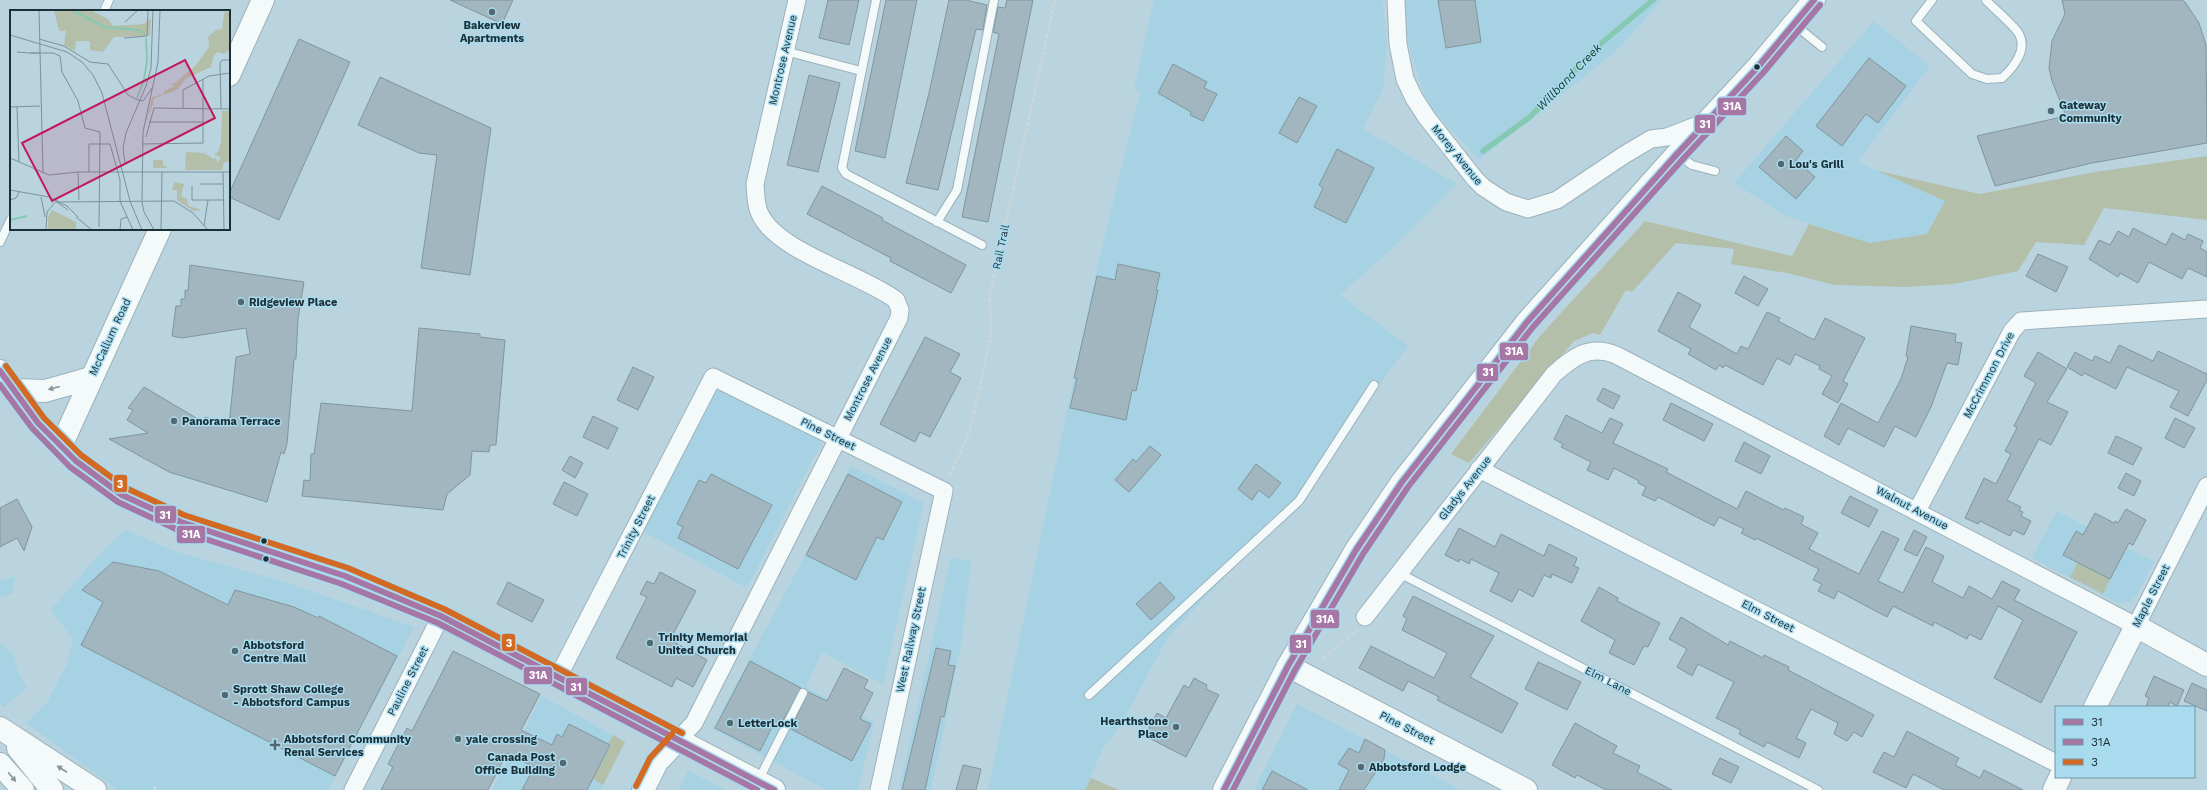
<svg xmlns="http://www.w3.org/2000/svg" width="2207" height="790" viewBox="0 0 2207 790" font-family="'Work Sans',sans-serif">
  <style>
    .built { fill: #a6d2e4 }
    .green { fill: #b4bfaa }
    .lines { fill: none; stroke-linecap: round; stroke-linejoin: round }
    .stream { stroke: #85c9b2; stroke-width: 5.5 }
    .building { fill: #a1b6bf; stroke: #80969e }
    .lane-casing { stroke: #9cb1ba; stroke-width: 10 }
    .street-casing { stroke: #9cb1ba; stroke-width: 19 }
    .secondary-casing { stroke: #9cb1ba; stroke-width: 24 }
    .path { stroke: #cdd6d9; stroke-width: 2.5; stroke-dasharray: 4 2; stroke-linecap: butt }
    .lane { stroke: #f4f9fa; stroke-width: 8 }
    .street { stroke: #f4f9fa; stroke-width: 17 }
    .secondary { stroke: #f4f9fa; stroke-width: 22 }
    .bus-1-casing { stroke: #a9dbef; stroke-width: 9 }
    .bus-2-casing { stroke: #a9dbef; stroke-width: 9 }
    .bus-3-casing { stroke: #a9dbef; stroke-width: 9 }
    .bus-1 { stroke: #a676a5; stroke-width: 6 }
    .bus-2 { stroke: #a676a5; stroke-width: 6 }
    .bus-3 { stroke: #d36a24; stroke-width: 6 }
    .oneway { fill: #889498 }
    .poi-dot { fill: #526971; stroke: #a9dbef; stroke-width: 1.5 }
    .bus-dot { fill: #1b2f36; stroke: #a9dbef; stroke-width: 1.5 }
    .labels { text-anchor: middle; dominant-baseline: central; stroke-width: 3; stroke-linejoin: round; paint-order: stroke }
    .poi-label { font-size: 11px; font-weight: bold; fill: #1b2f36; stroke: #a9dbef; text-anchor: start }
    .street-label { font-size: 11px; fill: #1b2f36; stroke: #a9dbef }
    .water-label { font-size: 12px; font-style: italic; fill: #153b2c; stroke: #a9dbef }
    .inset-river { fill: none; stroke: #85c9b2; stroke-width: 2 }
    .inset-road { fill: none; stroke: #7a929b; stroke-width: 1 }
    .view { fill: #c2185b; fill-opacity: 0.15; stroke: #c2185b; stroke-width: 2 }
    .inset-edge { fill: none; stroke: #1b2f36; stroke-width: 2 }
    .line-badge { stroke: #a9dbef; stroke-width: 1.5 }
    .badge-label { font-size: 11px; text-anchor: middle; font-weight: bold; fill: #fff }
  </style>
  <rect width="100%" height="100%" fill="#b9d4df"/>
  <g class="built">
    <polygon points="1154,0 1383,0 1387,47 1383,89 1363,129 1457,184 1398,243 1340,295 1408,346 1285,513 1168,637 1120,726 1103,748 1085,790 988,790 1097,268 1140,92 1134,89"/>
    <polygon points="1405,0 1662,0 1615,52 1479,160 1435,112 1424,94 1408,42"/>
    <polygon points="1874,21 1930,66 1857,162 1945,201 1927,234 1870,243 1786,216 1734,183"/>
    <polygon points="715,382 825,435 747,588 640,530"/>
    <polygon points="851,466 924,503 883,684 822,652 807,684 807,688 874,722 858,790 827,790 712,729 805,556"/>
    <polygon points="2057,511 2154,562 2135,597 2130,602 2118,603 2032,558"/>
    <polygon points="125,530 177,552 285,582 414,627 328,790 118,790 26,723 48,701 67,664 73,639 51,610 98,556"/>
    <polygon points="951,557 971,562 961,645 931,790 899,790"/>
    <polygon points="15,576 13,593 0,597 0,581"/>
    <polygon points="0,644 13,654 19,674 27,687 4,707 0,704"/>
    <polygon points="542,696 625,742 601,790 492,790"/>
    <polygon points="1297,704 1461,790 1254,790"/>
    <polygon points="688,771 727,790 678,790"/>
  </g>
  <g class="green">
    <polygon points="2207,156 2207,220 2104,208 2084,245 2036,242 2018,271 1954,284 1906,287 1835,285 1787,273 1731,264 1734,249 1676,243 1632,292 1626,290 1600,335 1593,333 1574,341 1469,463 1451,454 1540,336 1645,221 1792,256 1809,224 1870,243 1927,234 1945,201 1878,171 1980,194 2095,172"/>
    <polygon points="2078,562 2110,579 2103,594 2070,577"/>
    <polygon points="613,735 625,742 603,785 593,779 611,745 608,743"/>
    <polygon points="1091,778 1119,790 1085,790"/>
  </g>
  <g class="lines">
    <polyline class="stream" points="1483,151 1530,117 1598,46 1653,0"/>
  </g>
  <g class="building">
    <polygon points="450,0 513,0 502,24"/>
    <polygon points="828,0 859,0 849,45 819,38"/>
    <polygon points="886,0 917,0 885,158 855,151"/>
    <polygon points="949,0 966,0 987,5 983,30 976,29 938,190 906,183 929,93"/>
    <polygon points="1007,0 1033,0 988,222 962,217 999,34 993,32 998,7 1005,8"/>
    <polygon points="1438,0 1475,0 1481,42 1446,48"/>
    <polygon points="2062,0 2182,0 2185,2 2199,23 2206,45 2207,143 2092,163 1995,186 1977,136 2066,116 2052,81 2049,68 2052,41 2065,14"/>
    <polygon points="299,39 350,62 279,220 229,197 229,194"/>
    <polygon points="1869,58 1906,86 1878,123 1866,114 1842,146 1816,126"/>
    <polygon points="1173,64 1207,82 1204,88 1217,94 1203,121 1190,115 1191,112 1158,93"/>
    <polygon points="809,75 840,83 818,172 787,165"/>
    <polygon points="380,77 491,128 470,275 421,268 437,155 419,153 358,125"/>
    <polygon points="1299,97 1317,106 1297,143 1279,133"/>
    <polygon points="1786,136 1803,151 1796,160 1815,177 1796,199 1759,167"/>
    <polygon points="1337,149 1374,168 1346,223 1314,207 1323,188 1319,185"/>
    <polygon points="822,186 883,218 882,220 966,265 951,293 890,261 891,258 807,214"/>
    <polygon points="2133,228 2166,245 2172,233 2185,240 2188,234 2203,241 2200,248 2207,252 2207,277 2188,268 2182,279 2149,262 2138,283 2120,273 2118,277 2089,259 2099,240 2110,245 2118,231 2129,237"/>
    <polygon points="2038,254 2068,267 2056,292 2026,276"/>
    <polygon points="1118,264 1160,273 1156,290 1158,290 1136,391 1132,390 1126,420 1070,408 1077,378 1074,378 1097,276 1115,280"/>
    <polygon points="190,265 304,282 298,319 296,359 294,359 287,444 284,454 281,452 267,502 169,472 109,439 148,433 127,420 133,410 128,408 144,387 203,422 205,417 229,425 236,357 250,354 246,328 182,338 172,336 176,306 181,306 181,299 185,299 185,290 188,291"/>
    <polygon points="1744,276 1768,289 1758,306 1735,293"/>
    <polygon points="1678,292 1701,305 1689,327 1737,354 1741,346 1748,349 1767,312 1780,318 1778,321 1814,340 1825,318 1865,338 1843,381 1848,384 1838,403 1822,394 1832,376 1819,369 1820,366 1795,354 1790,365 1777,358 1763,385 1725,365 1723,368 1719,365 1716,370 1688,354 1691,349 1658,331"/>
    <polygon points="1911,326 1956,334 1955,342 1962,343 1958,365 1947,363 1931,407 1916,437 1895,426 1884,447 1848,428 1839,445 1824,436 1841,403 1878,423 1901,379 1908,357 1906,356"/>
    <polygon points="419,328 480,334 480,337 505,340 496,445 490,445 489,452 472,451 470,475 447,494 443,510 302,496 304,480 310,481 311,454 314,454 321,403 412,411"/>
    <polygon points="925,337 960,354 950,372 961,378 930,437 920,432 915,442 880,424"/>
    <polygon points="2119,345 2153,361 2158,351 2207,374 2207,380 2188,416 2170,407 2179,391 2127,367 2116,389 2084,373 2082,376 2067,367 2075,352 2092,361 2095,356 2110,363"/>
    <polygon points="2038,352 2067,369 2047,402 2068,412 2051,445 2039,439 2007,500 2021,507 2019,510 2023,512 2021,516 2031,521 2024,535 2013,530 2010,536 1980,521 1978,524 1965,518 1984,478 1996,484 2011,454 2005,451 2017,428 2014,426 2036,383 2024,376"/>
    <polygon points="633,367 654,377 638,410 617,400"/>
    <polygon points="1603,388 1620,396 1613,409 1597,400"/>
    <polygon points="1671,403 1713,424 1704,441 1663,420"/>
    <polygon points="1566,415 1602,433 1610,418 1623,424 1613,443 1668,469 1666,472 1737,509 1746,491 1784,510 1785,508 1804,517 1801,524 1818,533 1809,549 1859,574 1882,531 1899,539 1878,581 1903,593 1926,547 1944,556 1932,582 1963,598 1969,586 1992,599 2002,581 2020,590 2014,600 2077,632 2041,703 1994,678 2023,620 1998,606 1981,640 1969,634 1967,639 1934,622 1933,626 1893,606 1887,617 1838,591 1834,599 1818,591 1822,584 1813,580 1819,569 1756,538 1755,540 1741,533 1744,529 1719,517 1714,526 1658,497 1655,501 1642,495 1646,487 1638,483 1639,481 1614,468 1608,480 1587,470 1591,462 1561,447 1563,444 1554,439"/>
    <polygon points="593,416 618,428 608,449 583,437"/>
    <polygon points="2175,418 2195,428 2184,448 2165,438"/>
    <polygon points="2116,436 2142,448 2133,465 2108,453"/>
    <polygon points="1744,442 1770,456 1761,474 1735,461"/>
    <polygon points="1150,446 1161,455 1129,492 1115,480 1133,459 1136,462"/>
    <polygon points="570,456 583,463 575,478 562,470"/>
    <polygon points="1256,464 1281,483 1269,498 1259,490 1252,500 1238,489"/>
    <polygon points="2126,473 2141,481 2134,496 2118,488"/>
    <polygon points="711,474 772,505 738,569 678,538 683,527 677,524 699,480 706,483"/>
    <polygon points="848,474 902,502 883,540 877,537 856,580 806,555"/>
    <polygon points="564,482 588,494 577,516 553,504"/>
    <polygon points="1850,496 1878,510 1869,527 1841,513"/>
    <polygon points="17,499 32,527 24,551 17,538 0,547 0,508"/>
    <polygon points="2126,509 2146,520 2133,545 2129,543 2110,579 2063,555 2076,531 2083,535 2095,513 2114,523 2115,521 2118,523"/>
    <polygon points="1459,528 1495,547 1501,534 1544,556 1549,544 1577,558 1574,566 1579,568 1572,583 1552,574 1551,578 1544,575 1533,597 1519,589 1512,602 1490,591 1499,573 1471,559 1469,564 1460,559 1459,562 1445,555"/>
    <polygon points="1914,530 1927,537 1917,556 1904,550"/>
    <polygon points="113,562 159,571 228,605 235,590 294,607 318,618 319,616 397,656 335,776 81,645 103,602 82,590"/>
    <polygon points="660,572 696,591 670,640 707,660 693,687 676,678 672,687 616,658 647,597 640,594 647,581 654,584"/>
    <polygon points="508,582 544,600 532,622 497,604"/>
    <polygon points="1160,582 1175,598 1151,620 1136,604"/>
    <polygon points="1599,587 1618,598 1617,601 1660,623 1648,647 1644,646 1634,665 1609,653 1615,640 1581,621"/>
    <polygon points="1413,596 1494,636 1470,677 1518,703 1502,733 1437,700 1439,697 1408,681 1403,691 1359,668 1371,646 1434,678 1447,653 1402,630 1407,619 1403,616"/>
    <polygon points="1681,617 1728,645 1730,641 1763,658 1764,655 1789,667 1788,670 1874,715 1862,737 1854,732 1847,741 1834,734 1838,723 1811,709 1796,738 1806,743 1799,758 1767,742 1764,747 1739,734 1741,730 1716,718 1734,682 1698,664 1692,676 1677,667 1687,649 1669,639"/>
    <polygon points="936,648 951,651 948,665 955,666 944,717 941,716 925,790 902,790"/>
    <polygon points="453,651 540,694 521,730 552,745 557,734 562,737 569,724 610,745 587,790 522,790 534,767 507,753 488,790 381,790 393,767 388,764 407,728 412,731"/>
    <polygon points="750,661 801,688 781,724 775,721 760,751 715,728"/>
    <polygon points="1538,662 1581,682 1567,710 1525,689"/>
    <polygon points="844,668 868,680 864,688 873,693 860,719 871,724 852,761 791,729 808,692 827,701"/>
    <polygon points="2154,676 2184,690 2177,706 2170,702 2167,707 2146,707 2149,698 2145,696"/>
    <polygon points="1194,678 1207,685 1206,689 1219,695 1186,757 1145,736 1157,713 1166,718 1184,685 1189,688"/>
    <polygon points="2192,683 2207,690 2207,711 2184,701"/>
    <polygon points="1575,723 1617,746 1613,753 1640,766 1637,772 1672,790 1606,790 1577,775 1575,778 1552,765"/>
    <polygon points="1907,731 1959,758 1955,765 1980,778 1984,770 2023,790 1944,790 1913,774 1906,788 1873,772 1884,752 1894,757"/>
    <polygon points="1365,739 1385,750 1384,759 1364,790 1339,790 1349,770 1338,764 1349,748 1359,753"/>
    <polygon points="1720,758 1739,767 1731,783 1712,774"/>
    <polygon points="963,765 981,769 976,790 956,790"/>
    <polygon points="1272,771 1308,790 1262,790"/>
  </g>
  <g class="lines">
    <g class="lane-casing">
      <g id="lane">
        <polyline points="876,0 842,168 846,174 982,245"/>
        <path d="M 1932,0 L 1916,21 L 1972,74 L 1987,79 L 2002,78 C 2013,68 2028,50 2019,34 C 2015,26 1993,8 1986,0"/>
        <polyline points="104,11 109,0"/>
        <polyline points="1795,25 1822,47"/>
        <polyline points="785,51 861,71"/>
        <polyline points="1677,154 1692,165 1715,171"/>
        <polyline points="937,222 957,190 994,0"/>
        <polyline points="0,242 11,219"/>
        <polyline points="1399,573 1818,790"/>
        <polyline points="1089,695 1299,501 1374,385"/>
        <polyline points="758,781 803,693"/>
      </g>
    </g>
    <g class="street-casing">
      <g id="street">
        <polyline points="1396,0 1398,44 1405,79 1414,98 1427,118 1475,179 1483,187 1506,202 1528,209 1557,200 1624,155 1651,139 1667,137 1706,122"/>
        <polyline points="1479,469 2056,763"/>
        <polyline points="1917,511 2012,331 2021,321 2207,309"/>
        <path d="M 1365,617 L 1554,374 C 1573,357 1590,344 1616,355 L 2136,626 L 2207,486"/>
        <polyline points="558,677 713,377 944,491 879,790"/>
        <path d="M 678,740 L 694,723 L 899,318 L 900,310 L 896,300 C 862,274 777,252 760,214 C 755,204 756,194 755,184 L 797,0"/>
        <polyline points="353,790 441,616"/>
      </g>
    </g>
    <g class="secondary-casing">
      <g id="secondary">
        <polyline points="229,75 263,0"/>
        <polyline points="0,371 38,423 76,461 122,495 181,522 345,576 441,616 774,790"/>
        <polyline points="14,390 45,391 91,378"/>
        <polyline points="61,446 160,229"/>
        <polyline points="1288,666 1526,790"/>
        <polyline points="2095,707 2136,626 2207,665"/>
        <polyline points="0,728 95,790"/>
        <polyline points="18,748 52,790"/>
        <polyline points="0,764 23,790"/>
        <polyline points="643,790 657,762 678,740"/>
        <polyline points="1224,790 1288,666 1356,550 1402,482 1527,322 1677,154 1757,68 1814,0"/>
        <polyline points="2054,790 2060,777"/>
      </g>
    </g>
    <g class="path">
      <path d="M 950,475 L 970,430 L 991,335 C 993,321 989,308 990,294 L 1055,0"/>
      <polyline points="1323,658 1356,631"/>
      <polyline points="154,790 156,786"/>
    </g>
    <use href="#lane" class="lane"/>
    <use href="#street" class="street"/>
    <use href="#secondary" class="secondary"/>
    <g class="bus-1-casing">
      <g id="bus-1">
        <polyline points="0,371 38,423 76,461 122,495 181,522 345,576 441,616 774,790"/>
        <polyline points="1224,790 1288,666 1356,550 1402,482 1527,322 1677,154 1757,68 1814,0"/>
      </g>
    </g>
    <g class="bus-2-casing">
      <g id="bus-2">
        <polyline points="0,385 32,428 70,467 118,502 178,530 342,584 438,623 757,790"/>
        <polyline points="1233,790 1295,670 1363,554 1408,487 1533,327 1683,159 1763,73 1820,5"/>
      </g>
    </g>
    <g class="bus-3-casing">
      <g id="bus-3">
        <polyline points="6,366 44,418 81,455 126,488 184,515 348,568 444,609 682,733"/>
        <polyline points="636,786 650,758 672,734"/>
      </g>
    </g>
    <use href="#bus-1" class="bus-1"/>
    <use href="#bus-2" class="bus-2"/>
    <use href="#bus-3" class="bus-3"/>
  </g>
  <defs><path id="oneway-solid" d="M-6-.8H1V-3.2L6.5 0L1 3.2V.8H-6Z"/></defs>
  <g class="oneway">
    <use href="#oneway-solid" transform="translate(54 388) rotate(165)"/>
    <use href="#oneway-solid" transform="translate(62 769) rotate(-147)"/>
    <use href="#oneway-solid" transform="translate(12 777) rotate(51)"/>
  </g>
  <g class="poi-dot">
    <circle cx="492" cy="12" r="4"/>
    <circle cx="2051" cy="111" r="4"/>
    <circle cx="1781" cy="164" r="4"/>
    <circle cx="241" cy="302" r="4"/>
    <circle cx="174" cy="421" r="4"/>
    <circle cx="650" cy="643" r="4"/>
    <circle cx="235" cy="651" r="4"/>
    <circle cx="225" cy="695" r="4"/>
    <circle cx="730" cy="723" r="4"/>
    <circle cx="1176" cy="727" r="4"/>
    <circle cx="458" cy="739" r="4"/>
    <path d="M273 739h4v4h4v4h-4v4h-4v-4h-4v-4h4z"/>
    <circle cx="563" cy="763" r="4"/>
    <circle cx="1361" cy="767" r="4"/>
  </g>
  <g class="bus-dot">
    <circle cx="1757" cy="67" r="3.5"/>
    <circle cx="264" cy="541" r="3.5"/>
    <circle cx="266" cy="559" r="3.5"/>
  </g>
  <g class="labels">
    <g class="poi-label">
      <text x="492" y="25" text-anchor="middle">Bakerview<tspan x="492" dy="13">Apartments</tspan></text>
      <text x="2059" y="105">Gateway<tspan x="2059" dy="13">Community</tspan></text>
      <text x="1789" y="164">Lou's Grill</text>
      <text x="249" y="302">Ridgeview Place</text>
      <text x="182" y="421">Panorama Terrace</text>
      <text x="658" y="637">Trinity Memorial<tspan x="658" dy="13">United Church</tspan></text>
      <text x="243" y="645">Abbotsford<tspan x="243" dy="13">Centre Mall</tspan></text>
      <text x="233" y="689">Sprott Shaw College<tspan x="233" dy="13">- Abbotsford Campus</tspan></text>
      <text x="1168" y="721" text-anchor="end">Hearthstone<tspan x="1168" dy="13">Place</tspan></text>
      <text x="738" y="723">LetterLock</text>
      <text x="284" y="739">Abbotsford Community<tspan x="284" dy="13">Renal Services</tspan></text>
      <text x="466" y="739">yale crossing</text>
      <text x="555" y="757" text-anchor="end">Canada Post<tspan x="555" dy="13">Office Building</tspan></text>
      <text x="1369" y="767">Abbotsford Lodge</text>
    </g>
    <g class="street-label">
      <text transform="translate(783 60) rotate(-77)">Montrose Avenue</text>
      <text transform="translate(1457 155) rotate(51)">Morey Avenue</text>
      <text transform="translate(1001 247) rotate(-78)">Rail Trail</text>
      <text transform="translate(110 337) rotate(-65)">McCallum Road</text>
      <text transform="translate(1989 375) rotate(-62)">McCrimmon Drive</text>
      <text transform="translate(868 379) rotate(-63)">Montrose Avenue</text>
      <text transform="translate(828 434) rotate(26)">Pine Street</text>
      <text transform="translate(1465 488) rotate(-52)">Gladys Avenue</text>
      <text transform="translate(1912 508) rotate(28)">Walnut Avenue</text>
      <text transform="translate(636 527) rotate(-63)">Trinity Street</text>
      <text transform="translate(2151 596) rotate(-63)">Maple Street</text>
      <text transform="translate(1768 616) rotate(27)">Elm Street</text>
      <text transform="translate(911 640) rotate(-78)">West Railway Street</text>
      <text transform="translate(408 681) rotate(-63)">Pauline Street</text>
      <text transform="translate(1608 681) rotate(27)">Elm Lane</text>
      <text transform="translate(1407 728) rotate(27)">Pine Street</text>
    </g>
    <g class="water-label">
      <text transform="translate(1569 77) rotate(-46)">Willband Creek</text>
    </g>
  </g>
  <g transform="translate(10 10)">
    <rect width="220" height="220" fill="#b9d4df"/>
    <path d="M 44,0 L 81,0 L 98,9 L 103,16 L 134,14 L 141,8 L 140,26 L 104,27 L 93,42 L 80,40 L 80,31 L 66,31 L 65,41 L 54,35 L 56,21 L 49,21 ZM 217,1 L 220,4 L 220,40 L 214,44 L 208,42 L 204,45 L 201,57 L 175,69 L 167,80 L 145,88 L 136,112 L 142,87 L 154,84 L 154,81 L 163,77 L 163,74 L 157,75 L 165,73 L 186,55 L 199,37 L 198,27 L 206,20 L 212,19 L 214,3 ZM 212,101 L 220,101 L 219,151 L 214,153 L 212,160 L 175,160 L 176,142 L 194,143 L 204,149 L 206,147 L 207,153 L 211,148 L 204,144 L 208,142 L 211,132 ZM 143,150 L 153,150 L 153,155 L 158,158 L 143,158 ZM 164,172 L 174,174 L 171,186 L 177,189 L 179,196 L 192,200 L 183,201 L 167,190 L 167,180 L 162,180 ZM 42,200 L 66,212 L 66,220 L 38,220 L 38,207 Z" fill="#b4bfaa"/>
    <path class="inset-river" d="M 62,0 L 94,17 L 128,20 L 135,24M 127,88 L 134,70 L 137,51 L 136,28M 0,210 L 17,206"/>
    <path class="inset-road" d="M 29,0 L 33,163M 115,12 L 128,0M 0,25 L 57,42 L 72,52 L 83,65 L 92,83 L 120,191 L 132,220M 114,28 L 137,26 L 138,0M 29,29 L 54,36 L 80,52 L 98,54 L 118,85 L 128,90 L 133,91 L 142,78M 7,42 L 20,43M 30,43 L 20,43 L 43,43 L 50,46 L 52,62 L 68,91 L 75,118 L 90,122 L 89,217M 0,97 L 30,96M 7,97 L 9,152M 173,98 L 173,80 L 199,66 L 220,63M 211,99 L 210,53 L 212,50 L 220,50M 139,112 L 193,112M 136,127 L 144,98 L 220,99M 132,134 L 193,133 L 193,69M 0,148 L 39,165 L 68,162 L 220,162M 115,153 L 113,138 L 116,123 L 136,76 L 141,58 L 143,0M 68,162 L 69,190M 79,162 L 79,134 L 100,134 L 110,170 L 110,191 L 123,220M 213,162 L 214,220M 190,174 L 213,174M 182,176 L 182,190 L 213,190M 0,180 L 39,187 L 57,196 L 68,207M 31,187 L 35,207M 0,190 L 6,188 L 9,182M 132,191 L 133,122 L 148,52 L 150,0M 46,192 L 164,191 L 183,203 L 198,220M 47,192 L 58,200M 132,192 L 134,202 L 144,220M 66,207 L 82,220M 194,216 L 198,190M 36,220 L 37,202 L 47,190M 89,220 L 110,220M 110,220 L 111,209 L 117,207M 151,220 L 152,162"/>
    <path class="view" d="M 175,50 L 205,108 L 42,191 L 12,133 Z"/>
    <rect width="220" height="220" class="inset-edge"/>
  </g>
  <g class="line-badge">
    <rect x="1717" y="97" width="30" height="19" rx="4" fill="#a676a5"/>
    <rect x="1694" y="114" width="22" height="20" rx="4" fill="#a676a5"/>
    <rect x="1499" y="342" width="30" height="19" rx="4" fill="#a676a5"/>
    <rect x="1476" y="363" width="23" height="19" rx="4" fill="#a676a5"/>
    <rect x="113" y="474" width="15" height="19" rx="4" fill="#d36a24"/>
    <rect x="154" y="505" width="23" height="19" rx="4" fill="#a676a5"/>
    <rect x="176" y="525" width="30" height="19" rx="4" fill="#a676a5"/>
    <rect x="1310" y="609" width="30" height="20" rx="4" fill="#a676a5"/>
    <rect x="501" y="633" width="15" height="19" rx="4" fill="#d36a24"/>
    <rect x="1289" y="634" width="23" height="20" rx="4" fill="#a676a5"/>
    <rect x="523" y="666" width="30" height="19" rx="4" fill="#a676a5"/>
    <rect x="565" y="677" width="23" height="19" rx="4" fill="#a676a5"/>
  </g>
  <g class="badge-label">
    <text x="1732" y="110">31A</text>
    <text x="1705" y="128">31</text>
    <text x="1514" y="355">31A</text>
    <text x="1488" y="376">31</text>
    <text x="120" y="488">3</text>
    <text x="165" y="519">31</text>
    <text x="191" y="538">31A</text>
    <text x="1325" y="623">31A</text>
    <text x="509" y="647">3</text>
    <text x="1301" y="648">31</text>
    <text x="538" y="679">31A</text>
    <text x="576" y="691">31</text>
  </g>
  <rect x="2055" y="706" width="140" height="72" fill="#a9dbef" stroke="#7096a5"/>
  <rect x="2063" y="719" width="20" height="6" fill="#a676a5" stroke="#7096a5"/>
  <text x="2091" y="726" font-size="12" fill="#1b2f36">31</text>
  <rect x="2063" y="739" width="20" height="6" fill="#a676a5" stroke="#7096a5"/>
  <text x="2091" y="746" font-size="12" fill="#1b2f36">31A</text>
  <rect x="2063" y="759" width="20" height="6" fill="#d36a24" stroke="#7096a5"/>
  <text x="2091" y="766" font-size="12" fill="#1b2f36">3</text>
</svg>
